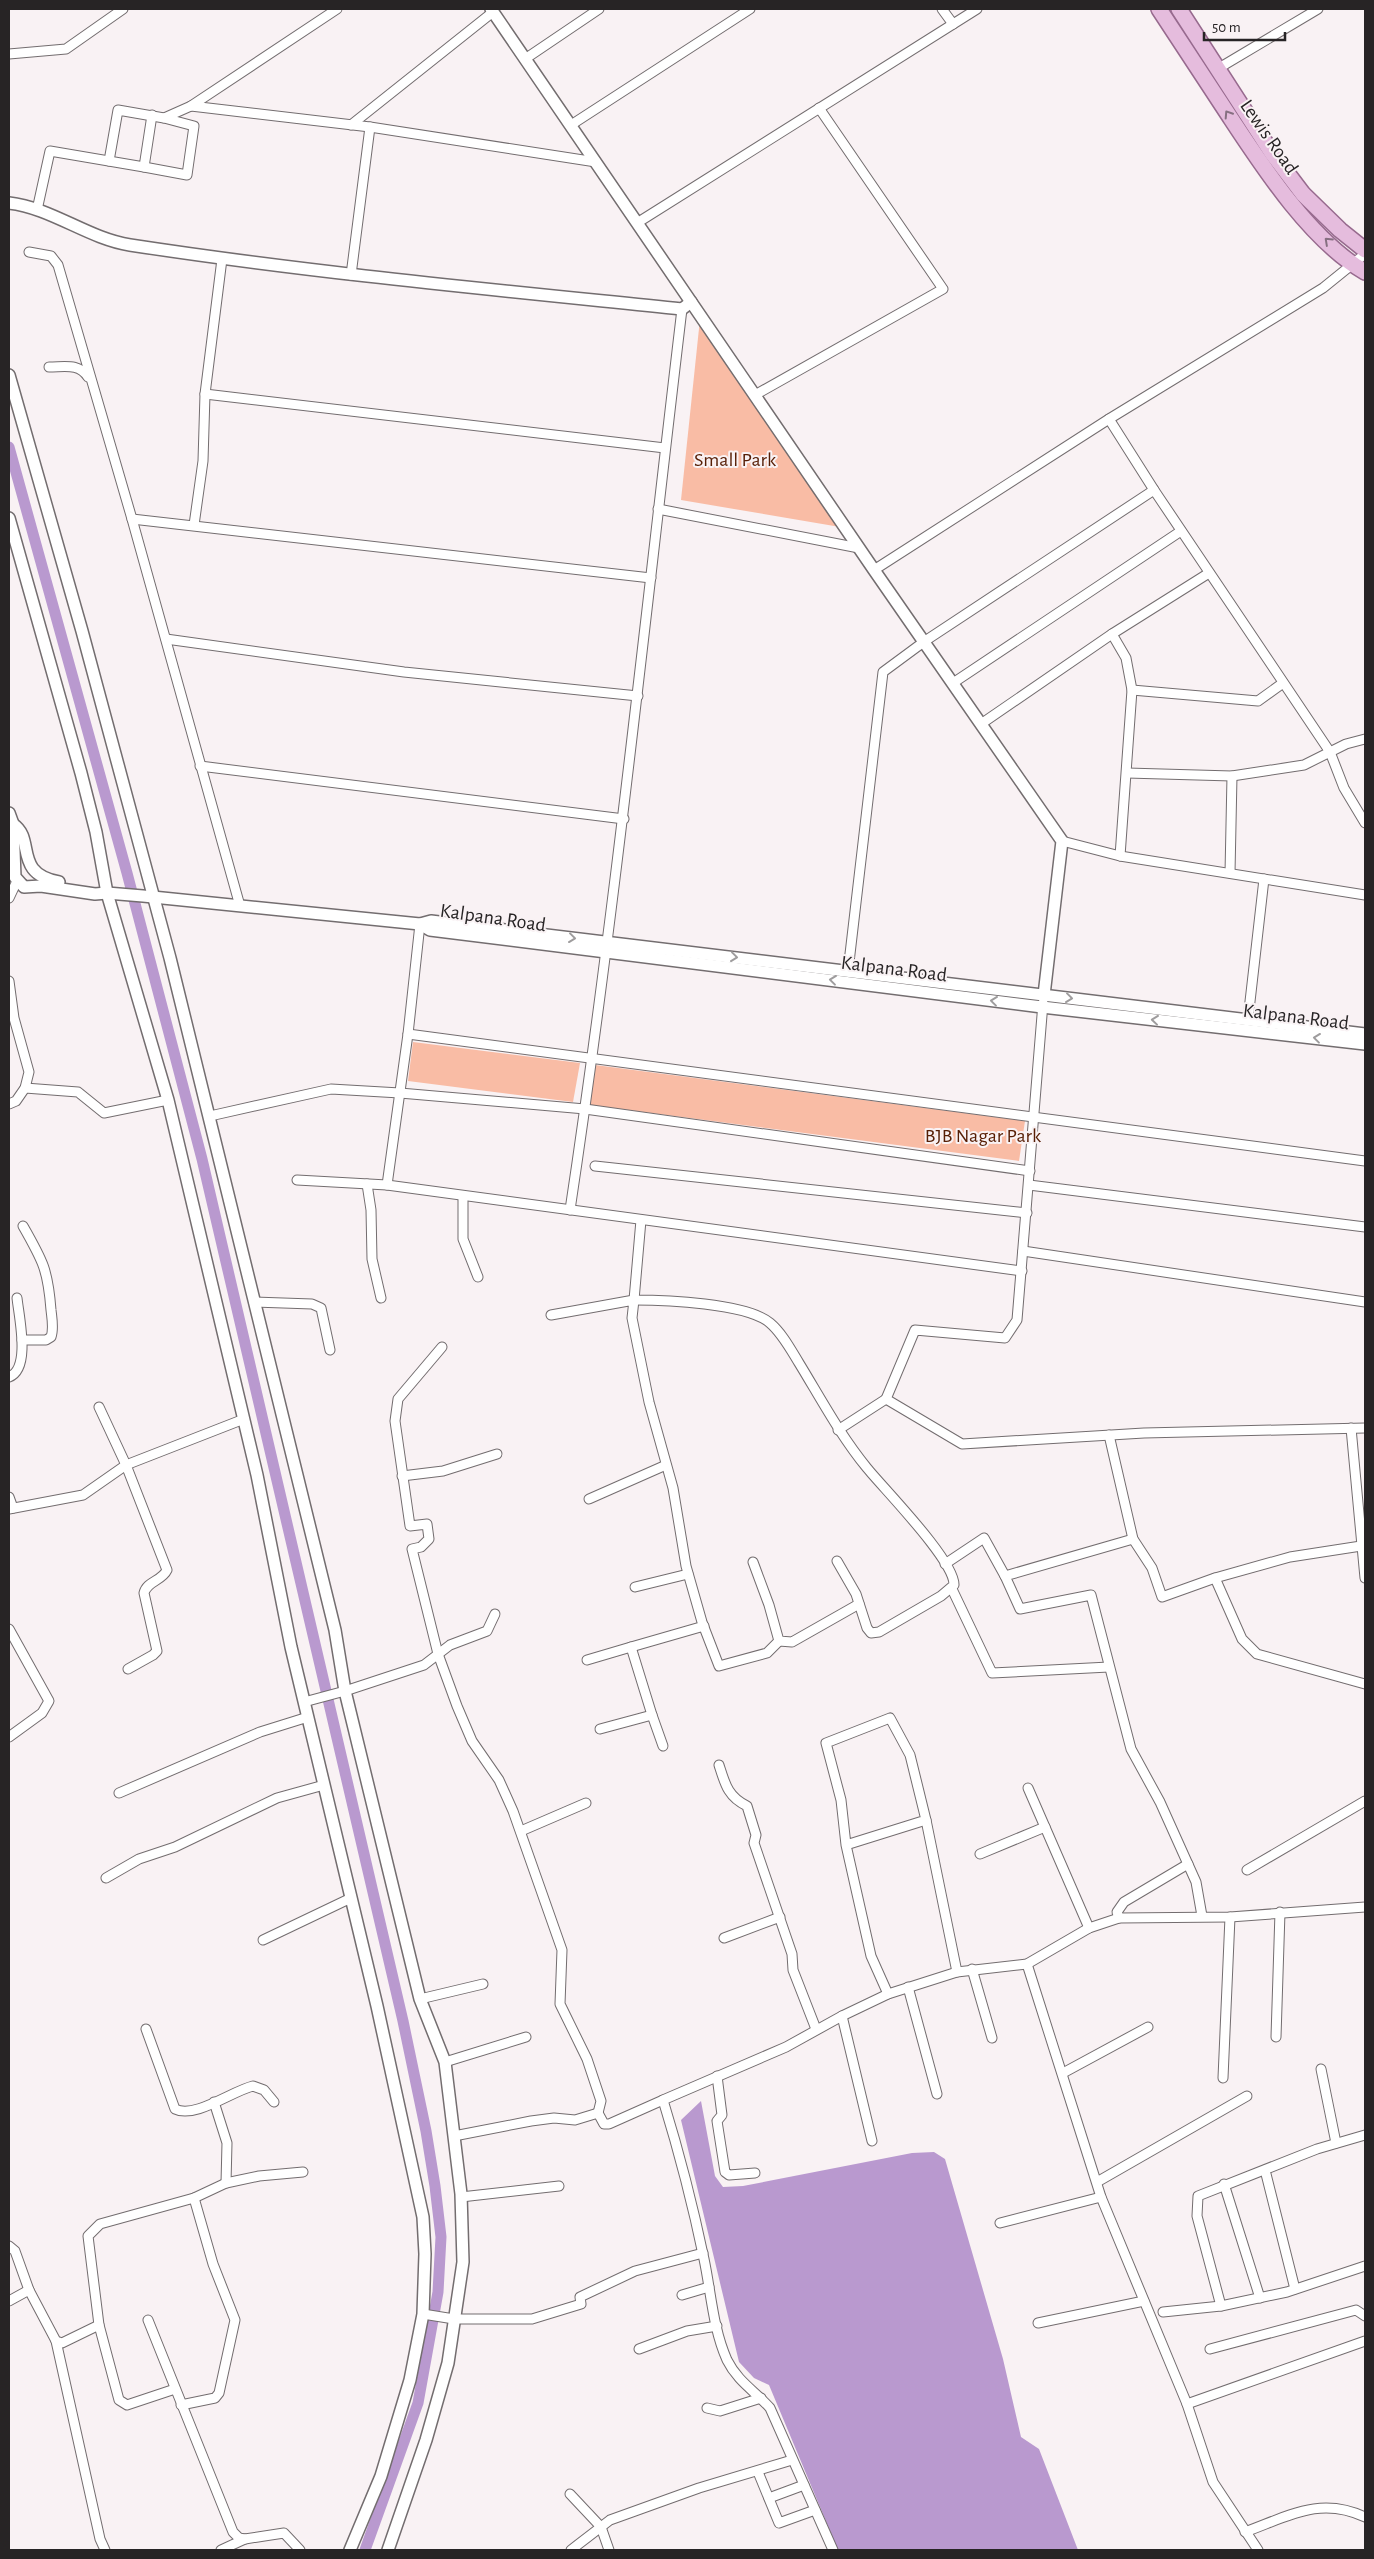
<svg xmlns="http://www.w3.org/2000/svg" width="1374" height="2559" viewBox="0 0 1374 2559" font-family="'Alegreya Sans',sans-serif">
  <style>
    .green { fill: #f9bca5 }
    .water { fill: #b999cf }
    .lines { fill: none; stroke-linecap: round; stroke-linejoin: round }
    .canal { stroke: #b999cf; stroke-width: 11 }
    .minor-casing { stroke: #736d6f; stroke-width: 11 }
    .tertiary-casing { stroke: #736d6f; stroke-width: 14 }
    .primary-casing { stroke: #976a8e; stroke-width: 18 }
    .minor { stroke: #fff; stroke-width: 9 }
    .tertiary { stroke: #fff; stroke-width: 11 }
    .primary { stroke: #e5bcdd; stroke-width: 15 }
    .oneway { stroke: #867081 }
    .oneway2 { stroke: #9e9c9d }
    .labels { text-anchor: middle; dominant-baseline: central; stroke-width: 4; stroke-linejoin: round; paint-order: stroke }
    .street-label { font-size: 20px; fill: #272425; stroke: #f9f2f4 }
    .park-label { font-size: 20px; fill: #571e05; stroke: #f9f2f4 }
  </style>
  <rect width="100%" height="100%" fill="#f9f2f4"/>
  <g class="green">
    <polygon points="700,319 840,527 681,500"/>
    <polygon points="413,1042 580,1063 573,1102 408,1081"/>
    <polygon points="595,1065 1025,1121 1019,1161 590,1105"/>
  </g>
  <polygon class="water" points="701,2101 715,2176 723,2187 743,2186 912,2153 934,2152 945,2159 1003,2359 1021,2437 1039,2449 1078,2550 838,2550 769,2385 754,2378 739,2362 681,2120"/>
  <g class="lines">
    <polyline class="canal" points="9,447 127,873 202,1159 403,2021 426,2131 435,2186 441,2237 438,2292 418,2403 365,2550"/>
    <g class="minor-casing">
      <g id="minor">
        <polyline points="942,9 953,24"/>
        <polyline points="9,54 66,49 123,9"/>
        <polyline points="525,59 599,9"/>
        <polyline points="1219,68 1318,9"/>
        <polyline points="191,106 370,127 596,162"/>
        <polyline points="351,125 493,12"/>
        <polyline points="571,125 750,9"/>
        <polyline points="109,161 118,110 164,118 191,106 337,9"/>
        <polyline points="144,167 187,175 194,126 164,118"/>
        <polyline points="37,210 50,151 144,167 152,115"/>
        <polyline points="637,223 977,9"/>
        <polyline points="29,252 51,256 58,265 132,519 240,906"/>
        <polyline points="351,275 370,127"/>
        <path d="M 49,367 C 65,367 79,363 88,377"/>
        <polyline points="205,394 665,448"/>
        <polyline points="755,395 943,289 819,108"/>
        <polyline points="1109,419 1154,490 1330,752 1344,788 1365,823"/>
        <polyline points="658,509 859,548"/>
        <polyline points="132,519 651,578"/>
        <polyline points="194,525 203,461 205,394 222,259"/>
        <polyline points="874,570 1109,419 1323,288 1365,254"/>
        <polyline points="1112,634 1126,658 1132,690 1120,856"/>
        <polyline points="166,639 404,672 638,696"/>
        <polyline points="953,683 1181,531"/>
        <polyline points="1132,690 1258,701 1283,683"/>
        <polyline points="981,724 1112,634 1209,573"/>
        <polyline points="200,766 624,819"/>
        <polyline points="1127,773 1232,776 1304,765 1346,744 1365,739"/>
        <polyline points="1062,841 1120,856 1365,895"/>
        <polyline points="1230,873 1232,776"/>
        <polyline points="9,898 17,881"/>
        <polyline points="848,971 883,672 925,641 1154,490"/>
        <polyline points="9,981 14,1018 29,1072 25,1088 16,1101 9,1104"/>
        <polyline points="1043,1003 1017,1320 1005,1338 915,1330 886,1399 962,1444 1144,1433 1365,1428"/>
        <polyline points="1248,1019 1264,879"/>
        <polyline points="408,1034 1365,1161"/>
        <polyline points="25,1088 78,1092 104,1113 168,1100"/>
        <polyline points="210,1116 331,1089 400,1093 585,1109 1030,1171"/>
        <polyline points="595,1166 1027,1213"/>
        <polyline points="297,1180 387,1185 1022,1271"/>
        <polyline points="367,1184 371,1210 372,1259 381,1298"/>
        <polyline points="387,1185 408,1034 420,924"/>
        <polyline points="1029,1185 1365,1227"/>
        <polyline points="463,1196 463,1239 478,1277"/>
        <path d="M 570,1210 C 615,911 646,610 682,309"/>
        <path d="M 641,1220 L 634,1300 C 664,1300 747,1303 770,1323 C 782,1333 791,1350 799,1363 C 821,1399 840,1435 867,1468 C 884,1489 955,1561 954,1585 L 941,1596 L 879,1632 L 871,1633 L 867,1628 L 856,1594 L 837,1561"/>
        <polyline points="1023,1251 1365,1302"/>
        <polyline points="254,1302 312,1304 321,1308 330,1350"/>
        <polyline points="551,1315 634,1300 632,1318 649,1402 673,1488 686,1566 702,1622 719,1666 767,1653 779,1641"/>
        <path d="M 22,1340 L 46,1340 L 51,1337 C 54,1329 52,1319 51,1310 C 48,1270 43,1261 23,1226"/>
        <polyline points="442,1347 398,1399 395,1421 410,1526 427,1524 429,1539 421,1547 412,1549 438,1654 457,1706 472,1741 499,1780 513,1811 562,1950 560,2004 587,2059 601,2101 598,2113"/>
        <path d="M 9,1377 C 31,1369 19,1317 17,1298"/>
        <path d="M 99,1407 L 126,1465 L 167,1570 C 162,1581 147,1581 144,1593 L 157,1651 L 153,1655 L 128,1669"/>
        <polyline points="1351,1428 1365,1578"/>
        <polyline points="838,1430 886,1399"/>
        <polyline points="1109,1435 1133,1539 1152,1568 1162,1597 1215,1578 1290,1557 1361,1546"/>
        <polyline points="402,1476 443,1471 497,1454"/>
        <polyline points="9,1497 13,1508"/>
        <polyline points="589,1499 666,1465"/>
        <polyline points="9,1509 83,1495 126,1465 244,1419"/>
        <polyline points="1133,1539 1005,1576 1020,1609 1091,1595 1131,1749 1160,1802 1196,1882 1202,1916"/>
        <polyline points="753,1562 769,1605 779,1641 792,1642 859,1604"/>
        <polyline points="945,1564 984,1538 1005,1576"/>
        <polyline points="1215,1578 1242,1639 1257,1654 1365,1684"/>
        <polyline points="635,1587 688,1574"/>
        <polyline points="952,1589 992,1673 1109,1667"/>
        <polyline points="9,1629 49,1701 42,1713 9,1737"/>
        <polyline points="587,1660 631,1647"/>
        <polyline points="304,1702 345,1691 424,1665 450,1645 487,1631 495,1614"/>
        <polyline points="652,1715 663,1746"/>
        <polyline points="600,1729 652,1715 631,1647 704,1626"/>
        <path d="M 719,1765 C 725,1784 728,1797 747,1806 L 756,1835 L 754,1843 L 792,1954 L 793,1970 L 816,2029"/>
        <polyline points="1028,1788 1089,1928"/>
        <polyline points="119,1793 260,1732 308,1717"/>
        <polyline points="926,1820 957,1972"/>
        <polyline points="521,1831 586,1803"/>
        <polyline points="846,1845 926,1820 910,1755 890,1718 826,1743 841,1800 846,1845 871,1956 888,1994"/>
        <polyline points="980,1854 1045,1827"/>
        <polyline points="1247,1870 1365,1801"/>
        <polyline points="106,1878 139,1859 175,1847 277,1798 324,1785"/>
        <polyline points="1119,1918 1117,1912 1124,1902 1188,1864"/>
        <polyline points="724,1938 780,1917"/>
        <polyline points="263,1940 351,1898"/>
        <polyline points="1027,1964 1101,2197 1187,2404 1213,2482 1258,2550"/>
        <polyline points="972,1969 992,2038"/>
        <polyline points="908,1987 937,2094"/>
        <polyline points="420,1999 483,1984"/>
        <polyline points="842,2016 872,2141"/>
        <path d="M 146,2029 L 175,2109 C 195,2119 232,2091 253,2086 L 264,2090 L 274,2102"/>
        <polyline points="1276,2037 1280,1912"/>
        <polyline points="445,2062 526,2037"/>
        <polyline points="1321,2069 1336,2143"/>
        <polyline points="1063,2073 1148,2027"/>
        <polyline points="717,2076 722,2115 717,2121 725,2172 729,2175 755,2173"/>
        <polyline points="1223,2078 1230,1917"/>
        <polyline points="214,2102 227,2143 226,2183"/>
        <polyline points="454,2136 531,2121 554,2118 575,2120 598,2113 604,2124 609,2124 663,2100"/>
        <polyline points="1265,2170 1295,2289"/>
        <polyline points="1097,2182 1247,2096"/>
        <polyline points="1224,2184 1260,2298"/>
        <polyline points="461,2197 559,2186"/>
        <polyline points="1000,2223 1101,2197"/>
        <polyline points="9,2246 15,2251 29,2290 56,2341 62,2343 99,2325"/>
        <polyline points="682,2295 709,2287"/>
        <polyline points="9,2301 29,2290"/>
        <polyline points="1221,2306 1197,2216 1198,2196 1317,2149 1365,2135"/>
        <polyline points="1163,2312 1221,2306 1287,2292 1365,2266"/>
        <polyline points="423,2314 454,2319 532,2319 581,2304 580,2297 635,2271 703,2253"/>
        <polyline points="148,2320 233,2532 239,2538 245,2539 284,2533 300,2550"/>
        <polyline points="1038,2323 1144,2301"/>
        <polyline points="56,2341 100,2539 105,2550"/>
        <polyline points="639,2349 687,2331 717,2326"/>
        <polyline points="1210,2349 1356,2310 1365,2316"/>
        <polyline points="175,2389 127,2405 119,2400 99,2325 88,2236 100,2224 194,2198 226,2183 259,2176 303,2172"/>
        <polyline points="1187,2404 1365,2341"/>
        <polyline points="181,2405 215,2398 219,2393 235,2320 213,2264 194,2198"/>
        <polyline points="707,2408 720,2411 761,2398"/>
        <polyline points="758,2472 779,2523 815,2510"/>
        <polyline points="570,2494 601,2527 609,2550"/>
        <polyline points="769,2498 804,2485"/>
        <path d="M 1245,2532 C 1289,2516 1320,2496 1365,2517"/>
        <polyline points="221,2550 245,2539"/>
        <polyline points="571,2550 610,2520 699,2488 792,2460"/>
        <path d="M 833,2550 L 770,2408 C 755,2391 738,2382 727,2360 C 713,2329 711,2292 704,2259 C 693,2206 679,2152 663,2100 L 786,2047 L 842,2016 L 888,1994 L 957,1972 L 1027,1964 L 1089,1928 L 1119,1918 L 1230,1917 L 1365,1907"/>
      </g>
    </g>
    <g class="tertiary-casing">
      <g id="tertiary">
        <polyline points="491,9 874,570 1062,841 1044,995"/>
        <path d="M 9,203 C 52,208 87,238 130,245 C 313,273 497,290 682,309 L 691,302"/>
        <polyline points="9,375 82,631 170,958 335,1630 345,1691 420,1999 445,2062 461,2194 463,2262 448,2363 426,2440 388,2550"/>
        <polyline points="9,518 81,773 96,832 107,893 168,1100 257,1475 291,1647 377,2006 423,2217 425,2254 423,2314 410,2380 381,2476 350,2550"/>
        <polyline points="9,813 13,824 15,877 24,887 41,886 95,894 107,893 143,896 420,924 431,921 1365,1034"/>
        <path d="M 13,824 C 36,839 12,873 59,882"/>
        <polyline points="420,924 430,930 1042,1007 1365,1044"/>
      </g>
    </g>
    <g class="primary-casing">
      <g id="primary">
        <path d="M 1159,9 C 1182,44 1205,79 1228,114 C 1263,167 1310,240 1365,272"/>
        <polyline points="1179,9 1272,153 1303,194 1340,230 1365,250"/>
      </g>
    </g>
    <use href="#minor" class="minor"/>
    <use href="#tertiary" class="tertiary"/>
    <use href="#primary" class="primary"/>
  </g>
  <defs><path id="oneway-chevron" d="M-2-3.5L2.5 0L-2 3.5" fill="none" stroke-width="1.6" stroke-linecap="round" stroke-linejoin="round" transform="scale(1.25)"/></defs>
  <g class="oneway">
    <use href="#oneway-chevron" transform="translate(1228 114) rotate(-123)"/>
    <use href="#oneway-chevron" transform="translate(1328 241) rotate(-137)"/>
  </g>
  <g class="oneway2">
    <use href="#oneway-chevron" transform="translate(572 938) rotate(7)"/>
    <use href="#oneway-chevron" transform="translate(734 957) rotate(7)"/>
    <use href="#oneway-chevron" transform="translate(833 980) rotate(-173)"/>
    <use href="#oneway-chevron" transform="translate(1069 998) rotate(7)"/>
    <use href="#oneway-chevron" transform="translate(994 1001) rotate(-173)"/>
    <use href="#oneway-chevron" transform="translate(1155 1020) rotate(-174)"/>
    <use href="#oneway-chevron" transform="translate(1317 1038) rotate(-173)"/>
  </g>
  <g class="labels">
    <g class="street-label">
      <text transform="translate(1269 137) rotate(55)">Lewis Road</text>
      <text transform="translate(493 918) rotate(8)">Kalpana Road</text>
      <text transform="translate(894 969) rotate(7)">Kalpana Road</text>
      <text transform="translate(1296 1017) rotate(7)">Kalpana Road</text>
    </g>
    <g class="park-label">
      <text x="735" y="460">Small Park</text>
      <text x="983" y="1136">BJB Nagar Park</text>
    </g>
  </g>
  <rect width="1374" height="2559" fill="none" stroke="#272425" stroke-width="20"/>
  <path d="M1204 32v8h81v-8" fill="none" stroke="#272425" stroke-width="2.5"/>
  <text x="1212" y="32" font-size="15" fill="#272425" stroke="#f9f2f4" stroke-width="4" paint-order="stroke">50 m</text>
</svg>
